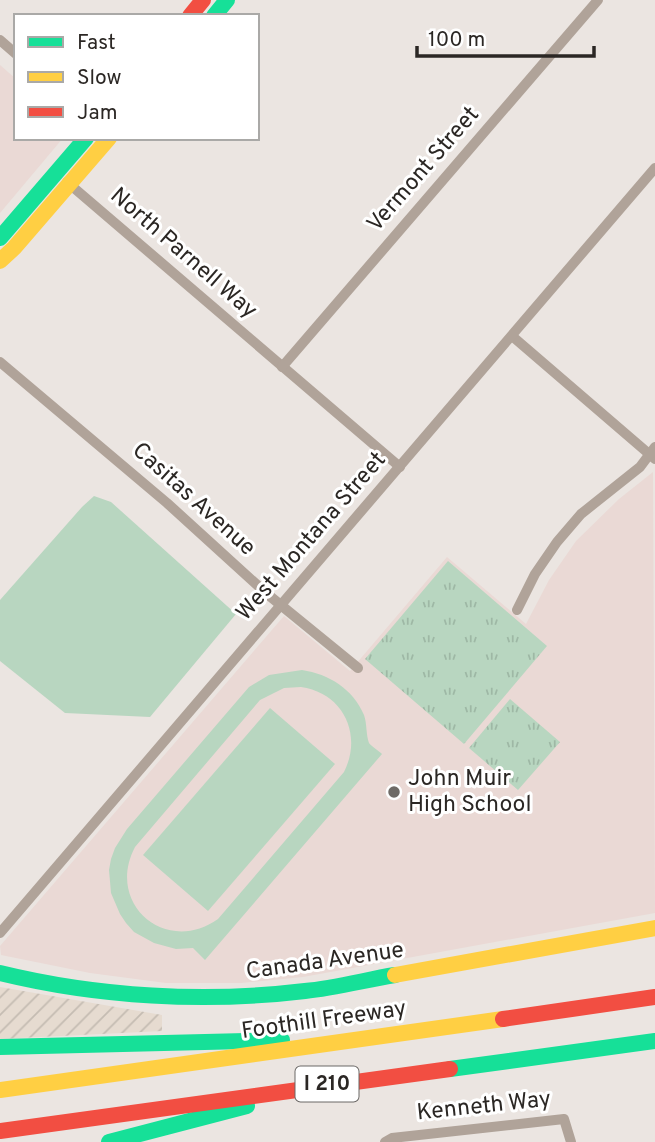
<svg xmlns="http://www.w3.org/2000/svg" width="655" height="1142" viewBox="0 0 655 1142" font-family="Overpass,sans-serif">
  <style>
    .industrial { fill: url(#industrial-furrows) }
    .education { fill: #ead9d5 }
    .green { fill: #b8d6c0; fill-rule: evenodd }
    .park { fill: url(#park-tufts) }
    .lines { fill: none; stroke-linecap: round; stroke-linejoin: round }
    .street { stroke: #b0a399; stroke-width: 10 }
    .fast { stroke: #16e098; stroke-width: 16 }
    .slow { stroke: #ffcf43; stroke-width: 16 }
    .jam { stroke: #f24e42; stroke-width: 16 }
    .poi-dot { fill: #6e6a66; stroke: #fff; stroke-width: 2.5 }
    .labels { text-anchor: middle; dominant-baseline: central; stroke-width: 6; stroke-linejoin: round; paint-order: stroke }
    .shield { fill: #fff; stroke: #6b6866; stroke-width: 2 }
    .shield-label { font-size: 21px; font-weight: bold; fill: #2b2724 }
    .street-label { font-size: 23px; fill: #2b2724; stroke: #fff }
    .poi-label { font-size: 23px; fill: #2b2724; stroke: #fff; text-anchor: start }
  </style>
  <defs>
    <pattern id="industrial-furrows" width="10" height="10" patternUnits="userSpaceOnUse" patternTransform="scale(1.75)"><rect width="10" height="10" fill="#e6dbd0"/><path d="M-1 1l2-2M0 10L10 0M9 11l2-2" fill="none" stroke="#c5bcb2"/></pattern>
    <pattern id="park-tufts" width="24" height="20" patternUnits="userSpaceOnUse" patternTransform="scale(1.75)"><rect width="24" height="20" fill="#b8d6c0"/><path d="M3 7l-1-3M5 7V3M7 7l1-3M15 17l-1-3M17 17v-4M19 17l1-3" fill="none" stroke="#9eb8a5"/></pattern>
  </defs>
  <rect width="100%" height="100%" fill="#ebe5e1"/>
  <polygon class="industrial" points="0,987 162,1015 162,1031 0,1039"/>
  <g class="education">
    <polygon points="0,65 16,79 16,138 63,138 0,213"/>
    <polygon points="653,472 655,913 303,977 241,983 166,983 90,973 1,955 0,946 284,616 350,671 447,557 526,624 549,580 576,541 619,499"/>
  </g>
  <g class="green">
    <polygon points="94,496 111,502 236,614 150,717 65,713 0,661 0,600 82,507"/>
    <path d="M 302,670 C 329,674 353,689 364,715 C 367,723 366,736 369,743 C 371,746 379,751 382,754 L 205,960 L 193,948 L 176,949 L 154,943 L 134,932 L 126,923 L 120,914 L 111,893 L 109,870 L 111,859 L 115,848 L 127,829 L 249,687 L 269,675 ZM 301,687 C 343,693 363,734 344,772 L 218,919 C 166,956 105,904 135,847 L 260,700 L 284,688 Z"/>
    <polygon points="270,708 335,764 208,911 143,855"/>
  </g>
  <g class="park">
    <polygon points="448,561 547,646 464,744 365,659"/>
    <polygon points="510,699 560,742 518,790 469,748"/>
  </g>
  <g class="lines">
    <g class="street">
      <polyline points="0,40 16,54"/>
      <polyline points="67,182 400,467"/>
      <polyline points="512,336 655,459"/>
      <polyline points="0,362 167,503 266,593 358,668"/>
      <polyline points="282,367 598,0"/>
      <polyline points="517,610 535,574 557,542 581,514 640,467 655,447"/>
      <polyline points="0,933 655,168"/>
      <polyline points="385,1142 392,1138 564,1119 571,1142"/>
    </g>
    <g class="fast">
      <polyline points="214,16 227,0"/>
      <polyline points="0,238 86,138"/>
      <path d="M 0,973 C 98,997 205,1003 305,991 C 335,988 365,980 395,975"/>
      <polyline points="0,1047 282,1040"/>
      <polyline points="450,1069 655,1041"/>
      <polyline points="109,1142 247,1106"/>
    </g>
    <g class="slow">
      <polyline points="0,261 14,248 109,138"/>
      <polyline points="395,975 655,928"/>
      <polyline points="0,1090 503,1019"/>
    </g>
    <g class="jam">
      <polyline points="190,16 203,0"/>
      <polyline points="503,1019 655,997"/>
      <polyline points="0,1131 450,1069"/>
    </g>
  </g>
  <circle class="poi-dot" cx="394" cy="792" r="7"/>
  <g class="labels">
    <rect class="shield" x="295.5" y="1066.5" width="63" height="35" rx="5"/>
    <g class="shield-label">
      <text x="327" y="1084">I 210</text>
    </g>
    <g class="street-label">
      <text transform="translate(424 170) rotate(-49)">Vermont Street</text>
      <text transform="translate(183 254) rotate(41)">North Parnell Way</text>
      <text transform="translate(193 500) rotate(42)">Casitas Avenue</text>
      <text transform="translate(312 537) rotate(-49)">West Montana Street</text>
      <text transform="translate(325 962) rotate(-8)">Canada Avenue</text>
      <text transform="translate(324 1021) rotate(-8)">Foothill Freeway</text>
      <text transform="translate(484 1107) rotate(-6)">Kenneth Way</text>
    </g>
    <g class="poi-label">
      <text x="408" y="779">John Muir<tspan x="408" dy="26">High School</tspan></text>
    </g>
  </g>
  <rect x="14" y="14" width="245" height="126" fill="#ffffff" stroke="#aaa9a7" stroke-width="2"/>
  <rect x="28" y="37" width="35" height="10" fill="#16e098" stroke="#aaa9a7" stroke-width="2"/>
  <text x="77" y="49" font-size="21" fill="#2b2724">Fast</text>
  <rect x="28" y="72" width="35" height="10" fill="#ffcf43" stroke="#aaa9a7" stroke-width="2"/>
  <text x="77" y="84" font-size="21" fill="#2b2724">Slow</text>
  <rect x="28" y="107" width="35" height="10" fill="#f24e42" stroke="#aaa9a7" stroke-width="2"/>
  <text x="77" y="119" font-size="21" fill="#2b2724">Jam</text>
  <path d="M417 46v10h177v-10" fill="none" stroke="#2b2724" stroke-width="3.5"/>
  <text x="428" y="46" font-size="21" fill="#2b2724" stroke="#ffffff" stroke-width="5" paint-order="stroke">100 m</text>
</svg>
